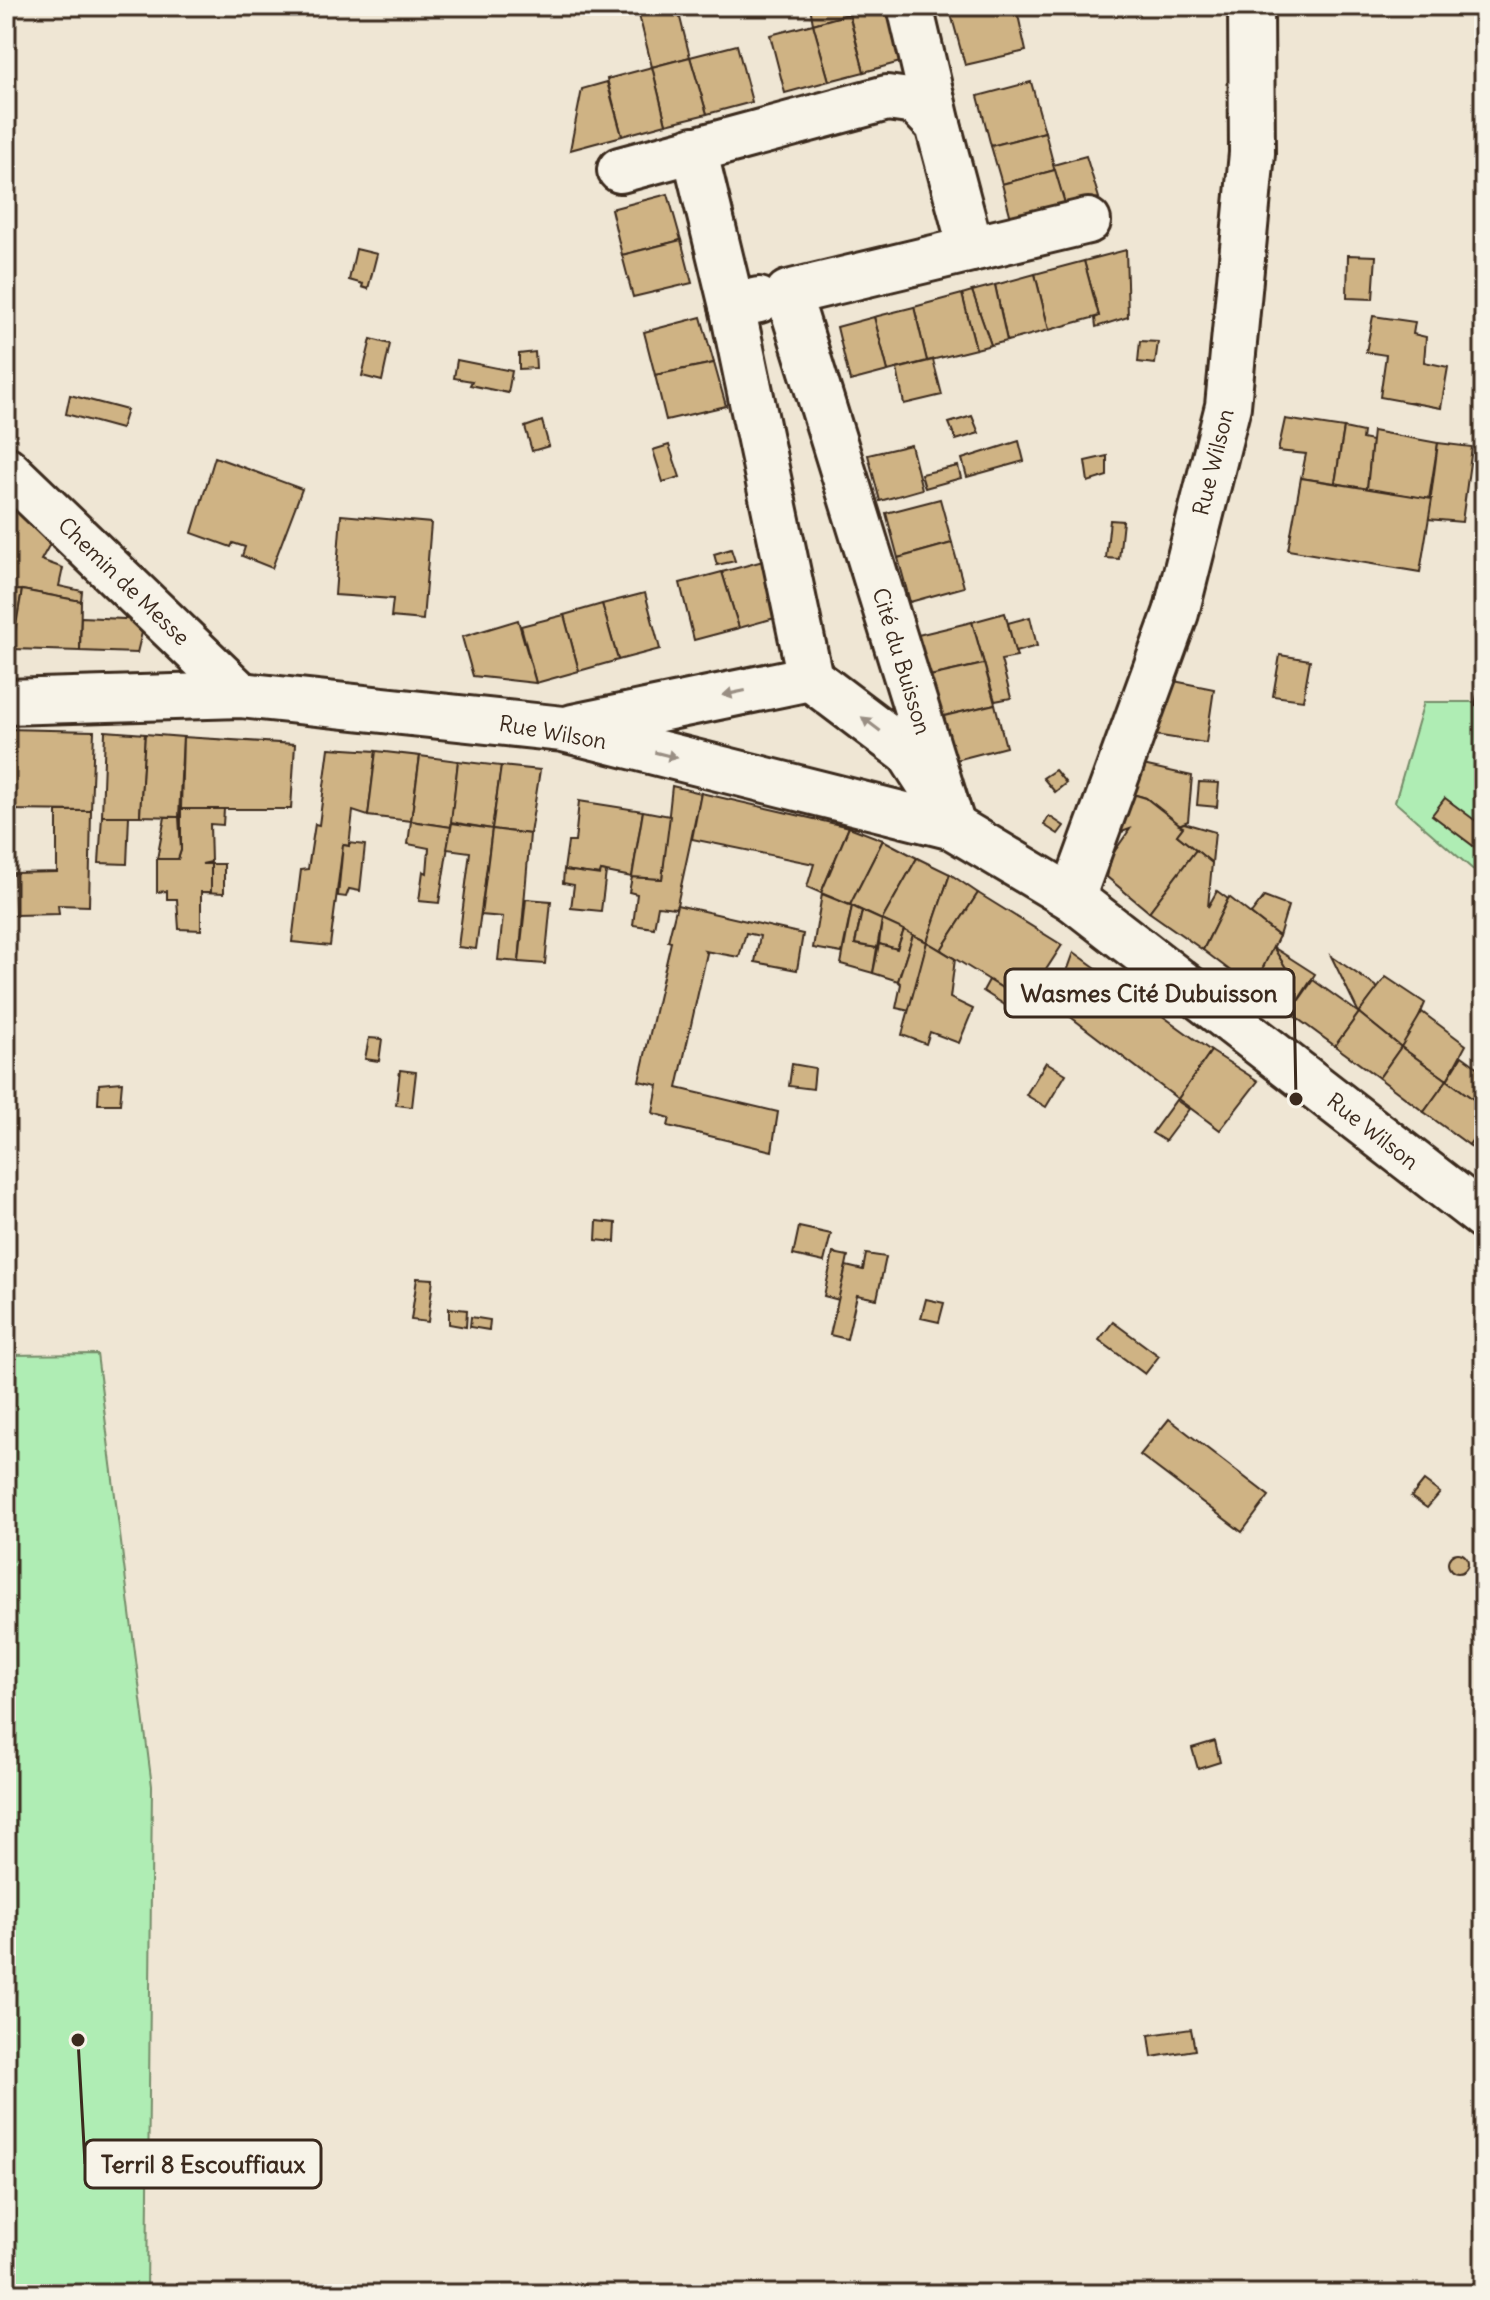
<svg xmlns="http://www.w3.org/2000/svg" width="1490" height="2300" viewBox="0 0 1490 2300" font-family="Delius,sans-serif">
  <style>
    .green { fill: #afedb4; stroke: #758c69; stroke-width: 2 }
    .building { fill: #cfb384; stroke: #3b2a1e; stroke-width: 2 }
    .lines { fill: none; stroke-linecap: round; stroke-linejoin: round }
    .minor-casing { stroke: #3b2a1e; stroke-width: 50 }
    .minor { stroke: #f7f3e8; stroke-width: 44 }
    .oneway { fill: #998e83 }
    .labels { text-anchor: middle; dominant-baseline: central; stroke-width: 6; stroke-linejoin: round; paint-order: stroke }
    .street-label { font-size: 22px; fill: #3b2a1e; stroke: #f7f3e8 }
    .leader { fill: none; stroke: #3b2a1e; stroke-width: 3 }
    .callout-dot { fill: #3b2a1e; stroke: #f7f3e8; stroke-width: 3 }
    .callout { fill: #f7f3e8; stroke: #3b2a1e; stroke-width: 3 }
    .callout-label { font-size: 24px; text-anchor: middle; font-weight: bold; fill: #3b2a1e }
  </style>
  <rect width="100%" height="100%" fill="#efe6d4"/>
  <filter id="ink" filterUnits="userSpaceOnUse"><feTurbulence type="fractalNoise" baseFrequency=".0125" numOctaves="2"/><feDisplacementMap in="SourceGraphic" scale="16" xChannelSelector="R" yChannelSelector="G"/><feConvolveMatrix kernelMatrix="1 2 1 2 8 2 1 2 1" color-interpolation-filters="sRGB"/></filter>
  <g filter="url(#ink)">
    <g class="green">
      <polygon points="1424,702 1484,702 1484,879 1395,802"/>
      <polygon points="97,1354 152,1786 147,2294 6,2294 6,1355"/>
    </g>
    <g class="building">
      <polygon points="659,6 677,6 690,57 652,67 638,11"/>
      <polygon points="810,6 847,6 849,14 813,24"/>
      <polygon points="879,6 896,6 911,59 864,72 849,14"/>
      <polygon points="1016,6 1026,51 965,65 949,7"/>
      <polygon points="849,14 864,72 829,81 813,24"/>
      <polygon points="813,24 829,81 785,93 770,35"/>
      <polygon points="737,45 752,102 707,114 690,57"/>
      <polygon points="690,57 707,114 666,124 652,67"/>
      <polygon points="652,67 666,124 622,136 607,79"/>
      <polygon points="607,82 622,136 570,150 582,89"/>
      <polygon points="1031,82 1045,132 991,146 978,96"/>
      <polygon points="1045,132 1055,170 1002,184 991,146"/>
      <polygon points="1086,156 1099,198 1066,207 1053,165"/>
      <polygon points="1055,170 1066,207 1012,222 1002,184"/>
      <polygon points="668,194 681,240 622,255 611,209"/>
      <polygon points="681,240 692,283 633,297 622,255"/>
      <polygon points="356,249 377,254 368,289 362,287 363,284 349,280"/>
      <polygon points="1126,250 1128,317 1096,327 1095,318 1099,316 1084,261"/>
      <polygon points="1348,255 1376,256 1373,299 1347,298"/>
      <polygon points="1084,261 1099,316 1049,330 1035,274"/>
      <polygon points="1035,274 1049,330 1007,341 995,285"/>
      <polygon points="995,285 1007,341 991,345 972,291"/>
      <polygon points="972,291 991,345 976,349 962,294"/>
      <polygon points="962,294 976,349 927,361 914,307"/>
      <polygon points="914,307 927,361 888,371 874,317"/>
      <polygon points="1373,316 1415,322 1413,334 1426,337 1424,362 1448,367 1441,408 1380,397 1386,355 1366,352"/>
      <polygon points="701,317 714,363 655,375 644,332"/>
      <polygon points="874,317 888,371 850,381 837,327"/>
      <polygon points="371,339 390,344 382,381 362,376"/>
      <polygon points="1140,341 1158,342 1155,364 1138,362"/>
      <polygon points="535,352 536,368 519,369 519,354"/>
      <polygon points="457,360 512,371 508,393 470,385 472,381 454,378"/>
      <polygon points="933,360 942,395 904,404 897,369"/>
      <polygon points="714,363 726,406 666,420 655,375"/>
      <polygon points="70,395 127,410 121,429 66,414"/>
      <polygon points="972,416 979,433 956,440 949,423"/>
      <polygon points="1285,419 1344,428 1335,483 1301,478 1306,454 1278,451"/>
      <polygon points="542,421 549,446 532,451 525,427"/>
      <polygon points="1344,428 1363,432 1362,439 1372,441 1367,489 1335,483"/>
      <polygon points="1373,431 1438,443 1429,499 1367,489"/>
      <polygon points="1019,441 1024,461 967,477 962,459"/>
      <polygon points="1438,443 1472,447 1462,522 1428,519"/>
      <polygon points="669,445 680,477 663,482 653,450"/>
      <polygon points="911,445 922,489 880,501 868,455"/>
      <polygon points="1107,456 1107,476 1088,482 1085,461"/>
      <polygon points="215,457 302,489 272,568 242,556 245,547 233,543 231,547 192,533"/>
      <polygon points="958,466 961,478 925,488 921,474"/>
      <polygon points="1301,478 1432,499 1420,572 1288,550"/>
      <polygon points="15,499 55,535 41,560 63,568 59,586 82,591 81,601 22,590 6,591 9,559 6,558 6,534"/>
      <polygon points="940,499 952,543 898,558 886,513"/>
      <polygon points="341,515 431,523 423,620 391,617 393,599 335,595"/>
      <polygon points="1110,520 1123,521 1119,559 1106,558"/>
      <polygon points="952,543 964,587 910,602 898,558"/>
      <polygon points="731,549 735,561 717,565 714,554"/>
      <polygon points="767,560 782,616 739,628 722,572"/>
      <polygon points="722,572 739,628 694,640 680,583"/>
      <polygon points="22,590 12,649 6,648 6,591"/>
      <polygon points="22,590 81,601 80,651 12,649"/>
      <polygon points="645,593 660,649 618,660 602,604"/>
      <polygon points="602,604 618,660 579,671 564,615"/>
      <polygon points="1005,613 1017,657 1001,660 1011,698 995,701 972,622"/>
      <polygon points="564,615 579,671 536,683 521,626"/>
      <polygon points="81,617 145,620 137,653 80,651"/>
      <polygon points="1030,617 1037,646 1015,652 1008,623"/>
      <polygon points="518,620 536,683 473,676 462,637"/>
      <polygon points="972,622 984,664 930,676 918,635"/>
      <polygon points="1280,655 1310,660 1303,700 1273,696"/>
      <polygon points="984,664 995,704 940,717 930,676"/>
      <polygon points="1482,667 1484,667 1484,707 1475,705"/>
      <polygon points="1159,678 1214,689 1206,743 1148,734"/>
      <polygon points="995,704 1006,747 952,761 940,717"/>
      <polygon points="6,729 94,731 91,811 6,810"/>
      <polygon points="105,731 145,734 140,816 102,816"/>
      <polygon points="145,734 183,737 179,817 140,816"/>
      <polygon points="183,737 295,744 291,809 181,809"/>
      <polygon points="329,748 376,751 368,816 353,811 349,846 343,845 330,946 292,942 301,870 308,869 315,824 319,825"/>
      <polygon points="376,751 420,756 411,821 368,816"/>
      <polygon points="420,756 458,761 451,827 411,821"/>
      <polygon points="458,761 501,766 492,829 451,822"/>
      <polygon points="1134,763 1192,776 1188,821 1179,825 1146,798 1126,792"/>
      <polygon points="501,766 540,770 530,834 492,829"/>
      <polygon points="1055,770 1066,783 1055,792 1043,778"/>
      <polygon points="1199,782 1219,783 1217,807 1197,805"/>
      <polygon points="672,786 701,793 677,905 675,908 658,906 654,928 633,925 637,894 629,892 632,877 662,879"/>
      <polygon points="1126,792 1146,798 1183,827 1177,835 1196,850 1149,912 1107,877 1112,855 1130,829 1116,834"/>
      <polygon points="701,793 849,827 821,893 807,887 814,864 692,839"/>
      <polygon points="1445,798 1484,827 1484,838 1476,848 1432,815"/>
      <polygon points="579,801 643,811 632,877 601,871 600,875 564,870 568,842 575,842"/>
      <polygon points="181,809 224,809 223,825 210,824 211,862 202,864 211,864 211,892 201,892 201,930 179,929 177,899 167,899 167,891 157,892 157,859 178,859 181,850"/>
      <polygon points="57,811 91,811 89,906 58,905 59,914 15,915 14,873 57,872"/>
      <polygon points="643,811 670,816 662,879 632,877"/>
      <polygon points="102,816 129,816 127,864 99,863"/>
      <polygon points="1049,816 1064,826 1058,834 1044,825"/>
      <polygon points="165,817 179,817 181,850 178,859 157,859"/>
      <polygon points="411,821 451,827 439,903 419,901 423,871 427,873 429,848 408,844"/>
      <polygon points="452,823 492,829 476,949 458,947 470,852 447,849"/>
      <polygon points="1184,823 1215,832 1212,863 1177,835 1183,827 1179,825"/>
      <polygon points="849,827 883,840 850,905 821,893"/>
      <polygon points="492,829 530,834 519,962 498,960 503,917 481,915"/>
      <polygon points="883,840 917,858 882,920 850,905"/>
      <polygon points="349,843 365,845 360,891 349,889 346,897 338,896 343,845 349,846"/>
      <polygon points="1196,850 1212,863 1208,907 1217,891 1228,899 1203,950 1149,912"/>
      <polygon points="917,858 950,874 927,942 882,920"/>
      <polygon points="211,864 224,864 224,893 201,892 211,892"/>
      <polygon points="564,870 600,875 601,871 606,872 601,911 571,908 574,885 563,883"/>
      <polygon points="950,874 978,893 941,950 927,942"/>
      <polygon points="978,893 1062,945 1025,1002 941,950"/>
      <polygon points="822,894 852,906 842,953 813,948"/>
      <polygon points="1229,897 1279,936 1253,988 1203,950"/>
      <polygon points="1264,897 1288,906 1279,936 1251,914"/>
      <polygon points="526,899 551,901 545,964 519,962"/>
      <polygon points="677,905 803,934 797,970 755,962 760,936 746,933 739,957 705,951 707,953 677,1088 778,1112 772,1151 668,1126 670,1118 653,1113 658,1085 639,1081 671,942 668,941"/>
      <polygon points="852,906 862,911 855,944 877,948 873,973 841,964"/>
      <polygon points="862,911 882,920 877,948 855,944"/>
      <polygon points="882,920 904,930 897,949 879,944"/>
      <polygon points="904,930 913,935 898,981 873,973 879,944 897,949"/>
      <polygon points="913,935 927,942 910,1011 896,1008 901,984 898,981"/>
      <polygon points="927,942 955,959 950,998 973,1009 959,1043 930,1032 926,1044 902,1035"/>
      <polygon points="1273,947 1315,974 1290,1013 1268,999 1286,968"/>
      <polygon points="1273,947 1286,968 1268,999 1253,988"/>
      <polygon points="1074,952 1211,1051 1178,1099 1055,1005"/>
      <polygon points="1331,956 1378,988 1359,1013"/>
      <polygon points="1386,977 1425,1003 1414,1029 1401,1047 1359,1013"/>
      <polygon points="989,980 1020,999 1013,1010 983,991"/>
      <polygon points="1313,980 1359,1013 1335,1046 1290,1013"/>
      <polygon points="1422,1012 1466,1045 1447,1080 1401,1047"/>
      <polygon points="1359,1013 1401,1047 1379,1078 1335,1046"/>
      <polygon points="369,1038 382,1039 379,1061 365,1059"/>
      <polygon points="1401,1047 1447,1080 1424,1112 1379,1078"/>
      <polygon points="1211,1051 1258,1081 1220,1130 1178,1099"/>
      <polygon points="1462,1056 1484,1072 1484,1107 1447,1080"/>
      <polygon points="1046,1062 1066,1074 1046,1107 1026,1095"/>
      <polygon points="792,1064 815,1068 813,1089 789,1086"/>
      <polygon points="400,1070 416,1072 412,1107 396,1105"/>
      <polygon points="1447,1080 1484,1107 1484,1124 1469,1145 1424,1112"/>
      <polygon points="122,1082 120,1104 98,1104 99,1084"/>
      <polygon points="1176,1100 1189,1109 1165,1141 1152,1133"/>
      <polygon points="1484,1124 1484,1156 1469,1145"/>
      <polygon points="597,1221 616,1223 615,1242 596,1240"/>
      <polygon points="799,1227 831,1234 824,1262 793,1255"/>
      <polygon points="833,1253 848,1256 839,1300 824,1296"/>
      <polygon points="866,1254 886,1257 877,1299 857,1295 847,1339 830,1335 846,1266 863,1270"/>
      <polygon points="417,1278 433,1279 428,1322 411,1320"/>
      <polygon points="926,1299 944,1303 939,1322 921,1318"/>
      <polygon points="449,1308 467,1310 466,1327 449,1324"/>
      <polygon points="471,1317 490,1320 489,1330 470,1327"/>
      <polygon points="1113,1322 1159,1356 1145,1374 1099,1340"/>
      <polygon points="1169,1419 1269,1496 1242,1532 1140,1455"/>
      <polygon points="1424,1481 1440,1493 1427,1508 1411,1497"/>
      <circle cx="1458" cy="1563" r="10"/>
      <polygon points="1215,1741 1220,1762 1198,1769 1192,1748"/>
      <polygon points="1191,2029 1195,2050 1152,2057 1149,2035"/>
    </g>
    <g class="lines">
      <g class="minor-casing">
        <g id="minor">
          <polyline points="910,6 938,125"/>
          <polyline points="694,149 732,306 759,300"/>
          <polyline points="620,170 887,98 916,102 938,125 971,249"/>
          <polyline points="732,306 810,678 909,753 931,787"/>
          <polyline points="6,469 241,695"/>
          <polyline points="6,702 241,695 563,729 953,827 1072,898 1484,1217"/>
          <polyline points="573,727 810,678"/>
          <polyline points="953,827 788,293 1088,221"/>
          <polyline points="1072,898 1176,613 1228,406 1252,153 1251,6"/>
        </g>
      </g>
      <use href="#minor" class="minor"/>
    </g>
    <defs><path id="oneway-solid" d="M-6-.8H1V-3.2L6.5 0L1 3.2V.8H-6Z" transform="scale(2)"/></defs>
    <g class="oneway">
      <use href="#oneway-solid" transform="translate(734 693) rotate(168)"/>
      <use href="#oneway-solid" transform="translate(871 724) rotate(-143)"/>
      <use href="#oneway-solid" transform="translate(666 755) rotate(14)"/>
    </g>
  </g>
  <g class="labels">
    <g class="street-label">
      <text transform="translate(1213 462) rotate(-76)">Rue Wilson</text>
      <text transform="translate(124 581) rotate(44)">Chemin de Messe</text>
      <text transform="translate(902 661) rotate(73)">Cité du Buisson</text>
      <text transform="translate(553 732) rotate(10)">Rue Wilson</text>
      <text transform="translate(1373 1131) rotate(38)">Rue Wilson</text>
    </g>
  </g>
  <path class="leader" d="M1296 1099L1294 993M78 2040L85 2164"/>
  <g class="callout-dot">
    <circle cx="1296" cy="1099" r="8"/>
    <circle cx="78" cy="2040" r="8"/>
  </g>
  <g class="callout">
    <rect x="1005" y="969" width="289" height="48" rx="8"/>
    <rect x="85" y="2140" width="236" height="48" rx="8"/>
  </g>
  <g class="callout-label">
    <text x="1149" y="1002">Wasmes Cité Dubuisson</text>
    <text x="203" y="2173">Terril 8 Escouffiaux</text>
  </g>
  <rect width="1490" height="2300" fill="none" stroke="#f7f3e8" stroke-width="32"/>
  <rect x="16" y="16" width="1458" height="2268" fill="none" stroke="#3b2a1e" stroke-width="3" filter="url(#ink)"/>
</svg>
